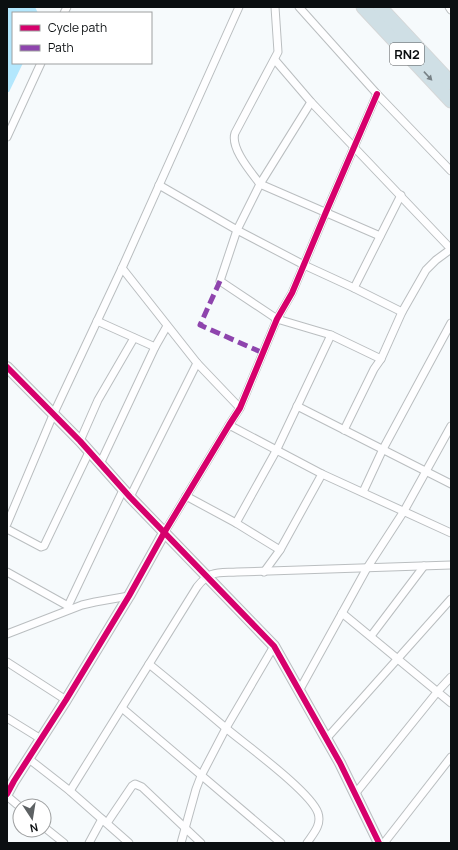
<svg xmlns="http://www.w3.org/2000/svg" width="458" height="850" viewBox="0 0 458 850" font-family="Manrope,sans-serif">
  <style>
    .green { fill: #b3e7fd }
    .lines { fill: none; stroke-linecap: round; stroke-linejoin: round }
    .street-casing { stroke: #babec0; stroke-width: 9 }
    .secondary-casing { stroke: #babec0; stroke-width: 12 }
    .highway-casing { stroke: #d5d7d8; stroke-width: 15 }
    .street { stroke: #fefeff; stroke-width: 7 }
    .secondary { stroke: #f0f5f7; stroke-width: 10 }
    .highway { stroke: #cfdfe5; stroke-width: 13 }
    .quiet { stroke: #8e44ad; stroke-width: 5; stroke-dasharray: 10 5; stroke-linecap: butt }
    .cycleway-casing { stroke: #fff; stroke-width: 8 }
    .cycleway { stroke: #d6006c; stroke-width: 6 }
    .oneway { fill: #778186 }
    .labels { text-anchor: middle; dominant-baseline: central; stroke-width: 3; stroke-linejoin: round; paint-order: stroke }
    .shield { fill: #fff; stroke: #545758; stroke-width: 1 }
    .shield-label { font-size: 13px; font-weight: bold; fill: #0b0f11 }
  </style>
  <rect width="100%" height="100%" fill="#f6fafc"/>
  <polygon class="green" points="7,7 35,7 38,13 13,13 13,63 23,63 9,92 7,92"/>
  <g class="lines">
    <g class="street-casing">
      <g id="street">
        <path d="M 275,7 L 278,52 L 235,133 C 230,148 251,172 260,184 L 380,236"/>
        <polyline points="299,7 377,94 451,171"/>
        <polyline points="449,7 451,10"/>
        <polyline points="64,13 67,7"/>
        <polyline points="275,60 311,102 451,249"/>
        <polyline points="7,137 41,63"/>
        <polyline points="159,185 237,230 260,184 311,102"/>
        <polyline points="122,268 197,363 240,408"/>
        <polyline points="354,288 401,195"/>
        <polyline points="97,321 155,347"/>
        <polyline points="381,359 331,335 277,319 220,281 237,230 304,265 354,288 402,312"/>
        <polyline points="297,406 451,484"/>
        <polyline points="229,425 322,474 451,533"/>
        <polyline points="344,430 374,369 381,359 402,312 426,270 436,260 451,249"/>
        <polyline points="80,441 98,400 134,338"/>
        <polyline points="100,464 155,347 167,326"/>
        <polyline points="363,492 383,449 451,323"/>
        <polyline points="186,496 236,523 280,550"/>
        <polyline points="130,497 197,363"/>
        <polyline points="236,523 276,451 331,335"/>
        <polyline points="7,524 53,415 122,268 239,7"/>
        <polyline points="7,529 41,547 44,546 89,452"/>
        <polyline points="164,533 229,425 240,408 277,319 292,293 326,212 377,94"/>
        <polyline points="7,572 68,606 70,609"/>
        <polyline points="264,572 280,550 322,474"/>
        <polyline points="68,606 123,490"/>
        <polyline points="342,613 451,703"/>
        <polyline points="7,634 82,605 95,602 129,596"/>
        <polyline points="371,636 424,566"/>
        <polyline points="7,662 66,700"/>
        <path d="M 149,664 C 175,685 201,707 227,729 C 246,745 311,792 318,813 C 322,825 313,834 307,843"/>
        <polyline points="299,691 367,568 404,511 451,426"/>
        <polyline points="122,708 281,843"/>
        <polyline points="7,718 41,739"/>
        <polyline points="326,739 451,599"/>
        <polyline points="29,759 70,791 129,843"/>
        <path d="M 70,791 L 197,587 C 210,570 218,573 237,572 L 451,565"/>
        <polyline points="355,794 438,691 451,677"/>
        <polyline points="7,796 20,807"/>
        <polyline points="107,823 132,786 135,784 142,787 201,843"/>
        <polyline points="44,827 64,843"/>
        <polyline points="89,843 102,819"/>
        <polyline points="181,843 196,789 201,776 226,728 274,646"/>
        <polyline points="384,843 451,757"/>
      </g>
    </g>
    <g class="secondary-casing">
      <g id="secondary">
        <polyline points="7,367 80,441 130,497 274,646 340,763 379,843"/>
        <polyline points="7,794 14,781 66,700 129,596 164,533"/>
      </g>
    </g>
    <g class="highway-casing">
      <g id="highway">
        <polyline points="363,7 451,101"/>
        <polyline points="380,7 451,83"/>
      </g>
    </g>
    <use href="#street" class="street"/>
    <use href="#secondary" class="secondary"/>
    <use href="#highway" class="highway"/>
    <polyline class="quiet" points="220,281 200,325 263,353"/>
    <g class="cycleway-casing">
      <g id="cycleway">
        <polyline points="7,367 80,441 130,497 274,646 340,763 379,843"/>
        <polyline points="7,794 14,781 66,700 129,596 164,533 229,425 240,408 277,319 292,293 326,212 377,94"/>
      </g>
    </g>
    <use href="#cycleway" class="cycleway"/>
  </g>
  <defs><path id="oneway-solid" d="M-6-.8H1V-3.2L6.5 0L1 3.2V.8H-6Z"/></defs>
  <use class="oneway" href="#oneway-solid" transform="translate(428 76) rotate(47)"/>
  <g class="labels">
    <rect class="shield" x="390" y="43" width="34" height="22" rx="3"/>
    <g class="shield-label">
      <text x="407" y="54">RN2</text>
    </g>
  </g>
  <rect width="458" height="850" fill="none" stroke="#0b0f11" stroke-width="16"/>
  <rect x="12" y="12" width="140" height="52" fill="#ffffff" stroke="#9d9fa0"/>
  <rect x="20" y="25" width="20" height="6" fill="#d6006c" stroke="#9d9fa0"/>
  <text x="48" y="32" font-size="12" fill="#0b0f11">Cycle path</text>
  <rect x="20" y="45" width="20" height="6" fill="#8e44ad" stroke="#9d9fa0"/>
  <text x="48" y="52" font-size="12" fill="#0b0f11">Path</text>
  <g transform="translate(32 818) rotate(168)"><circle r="19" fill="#ffffff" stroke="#9d9fa0"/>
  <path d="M0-3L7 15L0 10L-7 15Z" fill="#5d6163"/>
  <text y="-6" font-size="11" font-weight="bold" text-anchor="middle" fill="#0b0f11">N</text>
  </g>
</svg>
